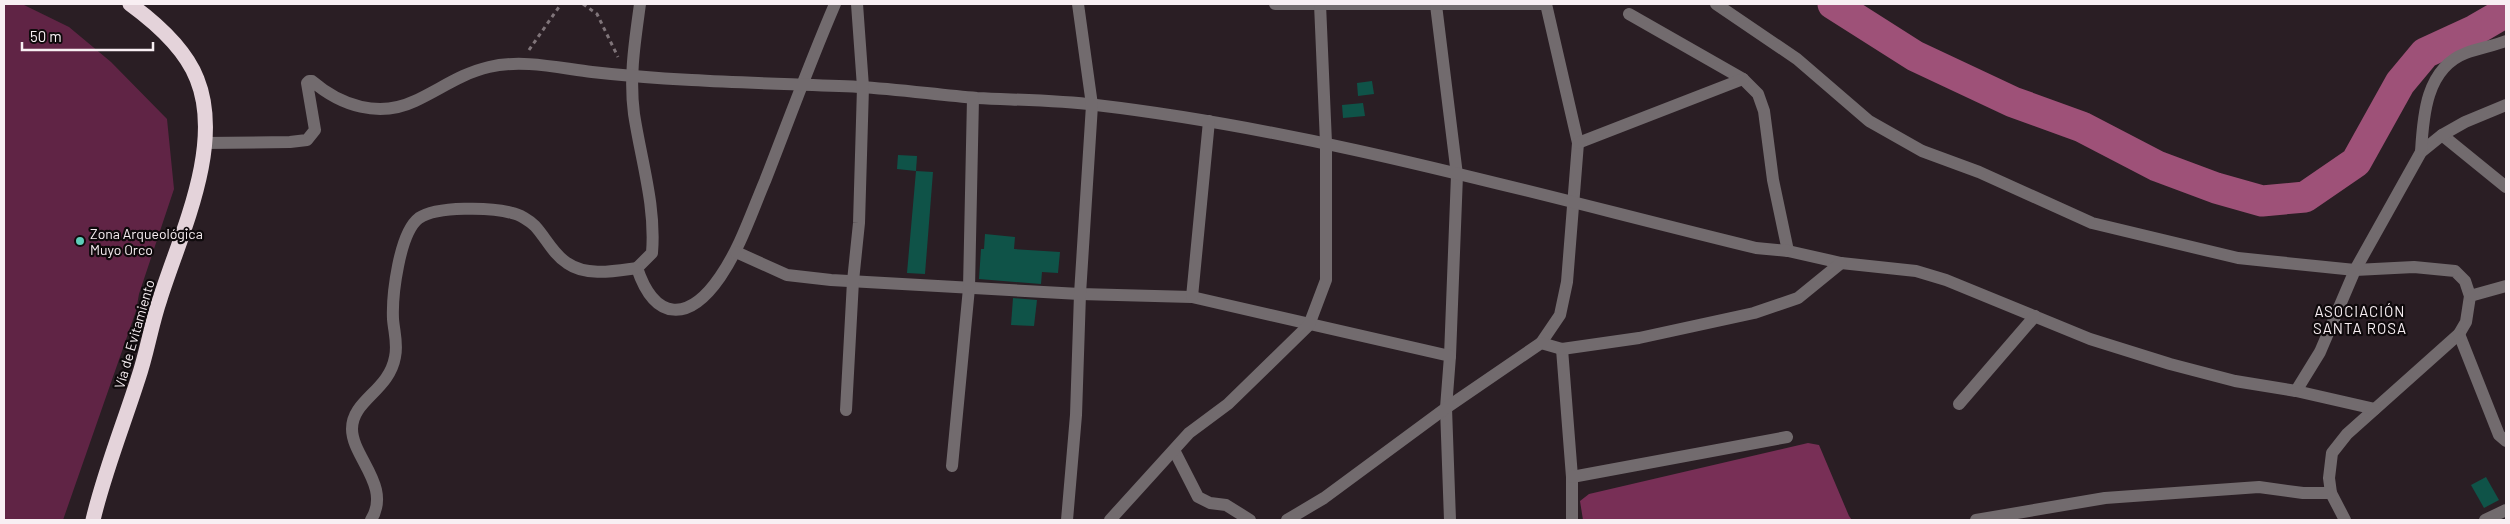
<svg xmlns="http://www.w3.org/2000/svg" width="2510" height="524" viewBox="0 0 2510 524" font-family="Barlow,sans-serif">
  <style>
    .green { fill: #602445 }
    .forest { fill: #782f56 }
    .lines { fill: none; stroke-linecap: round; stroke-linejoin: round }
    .river { stroke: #9e5178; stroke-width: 31 }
    .building { fill: #0f5348 }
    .path { stroke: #7f7479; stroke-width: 3; stroke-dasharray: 4 4; stroke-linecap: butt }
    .street { stroke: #726b6e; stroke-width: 12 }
    .highway { stroke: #e4d3da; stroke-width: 15 }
    .poi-dot { fill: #5dceb9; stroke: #0f0a0c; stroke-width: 2 }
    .labels { text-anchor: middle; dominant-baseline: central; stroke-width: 4.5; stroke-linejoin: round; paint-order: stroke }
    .poi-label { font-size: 14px; fill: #f8eff3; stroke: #0f0a0c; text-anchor: start }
    .street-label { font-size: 14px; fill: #f8eff3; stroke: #0f0a0c }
    .neighbourhood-label { font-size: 15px; letter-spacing: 1px; fill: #f8eff3; stroke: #0f0a0c }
  </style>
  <rect width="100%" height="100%" fill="#2a1e24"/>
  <polygon class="green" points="4,4 22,4 69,27 111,62 167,119 174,189 139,294 136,311 63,520 4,520"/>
  <polygon class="forest" points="1808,443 1819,445 1849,516 1852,520 1583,520 1580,501 1589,494"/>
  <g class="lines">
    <polyline class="river" points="1833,4 1915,56 2013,102 2082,127 2157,166 2216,188 2262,201 2305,197 2356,162 2400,83 2425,53 2475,30 2506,12"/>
  </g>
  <g class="building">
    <polygon points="1372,81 1374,94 1358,96 1357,83"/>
    <polygon points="1363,103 1365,116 1343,118 1342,105"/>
    <polygon points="898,155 917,156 916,171 897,169"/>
    <polygon points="916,171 933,172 925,274 907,273"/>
    <polygon points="985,234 1015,237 1014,249 1060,252 1058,273 1042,272 1041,284 979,279 981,249 984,249"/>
    <polygon points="1013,298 1037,300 1034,326 1011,325"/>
    <polygon points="2486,477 2499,500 2484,508 2471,485"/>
  </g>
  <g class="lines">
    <g class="path">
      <polyline points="583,4 597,14 618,57"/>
      <polyline points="529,50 561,4"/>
    </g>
    <g class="street">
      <path d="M 640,4 C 635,41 629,76 634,114 C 641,160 656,206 652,253 L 637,268 C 655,322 689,322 720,277 C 740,248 751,214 765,181 C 788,122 810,62 835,4"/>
      <polyline points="1275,4 1546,4 1578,143 1567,282 1560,315 1541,343"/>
      <polyline points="1716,4 1797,59 1869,121 1922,151 1979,172 2092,223 2238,258 2355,270 2414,267 2455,271 2465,281 2470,296 2466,322 2459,334 2347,434 2332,453 2329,478 2331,493 2345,520"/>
      <polyline points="1436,5 1457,175 1450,356"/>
      <polyline points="1629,14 1743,79 1758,94 1764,111 1773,180 1788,251"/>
      <polyline points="2442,135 2506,187"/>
      <path d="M 204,143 L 290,142 L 307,140 L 315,130 L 307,83 L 309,81 L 312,81 C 341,106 379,118 415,101 C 439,90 462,73 489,67 C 522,59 559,68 592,72 C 680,82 770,83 859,87 C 898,89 938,95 977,98 C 1017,100 1057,100 1096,105 C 1318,131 1538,195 1756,248 L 1788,251 L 1841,263 L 1916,271 L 1946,280 L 2090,339 L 2170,364 L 2235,381 L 2296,391 L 2320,352 L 2355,270 L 2421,152 L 2442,135 L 2465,122 L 2506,105"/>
      <polyline points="1578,143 1743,79"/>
      <path d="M 2421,152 C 2423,116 2426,68 2466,53 C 2479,48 2493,46 2506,41"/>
      <polyline points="736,252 787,275 831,280 1080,294 1192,297 1450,356 1446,408 1450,520"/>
      <polyline points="2470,296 2506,286"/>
      <polyline points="1192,297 1209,121"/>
      <polyline points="2459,334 2499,435 2506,441"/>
      <polyline points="1562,349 1572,477 1572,520"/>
      <polyline points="2296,391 2375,409"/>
      <polyline points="1959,404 2035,316"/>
      <polyline points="846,410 853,281 859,223 863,87 857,4"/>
      <polyline points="1174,450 1198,497 1210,503 1226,505 1250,520"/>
      <polyline points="952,466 969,288 973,98"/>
      <polyline points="1572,477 1787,437"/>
      <path d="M 371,520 C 392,486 352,457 352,429 C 352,400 389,391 395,357 C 398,344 394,332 393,319 C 392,296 399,233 419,218 C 436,206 492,207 512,213 C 519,214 530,221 535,226 C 546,238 553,254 567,263 C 587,277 615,271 637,268"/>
      <polyline points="1067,520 1076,415 1080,294 1092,105 1078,4"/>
      <polyline points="1110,520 1189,433 1228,404 1309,325 1326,280 1326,143 1320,4"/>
      <polyline points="1287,520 1324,498 1446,408 1541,343 1562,349 1639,338 1754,313 1798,298 1841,263"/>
      <polyline points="1976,520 2105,498 2259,487 2303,493 2331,493"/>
      <polyline points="2485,520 2506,510"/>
    </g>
    <path class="highway" d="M 93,520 C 104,473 123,426 138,379 C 147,353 151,325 160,299 C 180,235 224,146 197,79 C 185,48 156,23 130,4"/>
  </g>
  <circle class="poi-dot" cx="80" cy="241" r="5"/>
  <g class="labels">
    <g class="poi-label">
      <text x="90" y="233">Zona Arqueológica<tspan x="90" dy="16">Muyo Orco</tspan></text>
    </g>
    <g class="street-label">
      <text transform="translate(134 334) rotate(-74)">Vía de Evitamiento</text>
    </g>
    <g class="neighbourhood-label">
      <text x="2360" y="311">ASOCIACIÓN<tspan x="2360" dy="17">SANTA ROSA</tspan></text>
    </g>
  </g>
  <rect width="2510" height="524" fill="none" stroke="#f8eff3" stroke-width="10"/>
  <path d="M22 42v8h131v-8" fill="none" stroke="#f8eff3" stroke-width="2.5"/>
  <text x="30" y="42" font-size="15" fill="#f8eff3" stroke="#0f0a0c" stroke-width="4" paint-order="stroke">50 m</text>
</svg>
